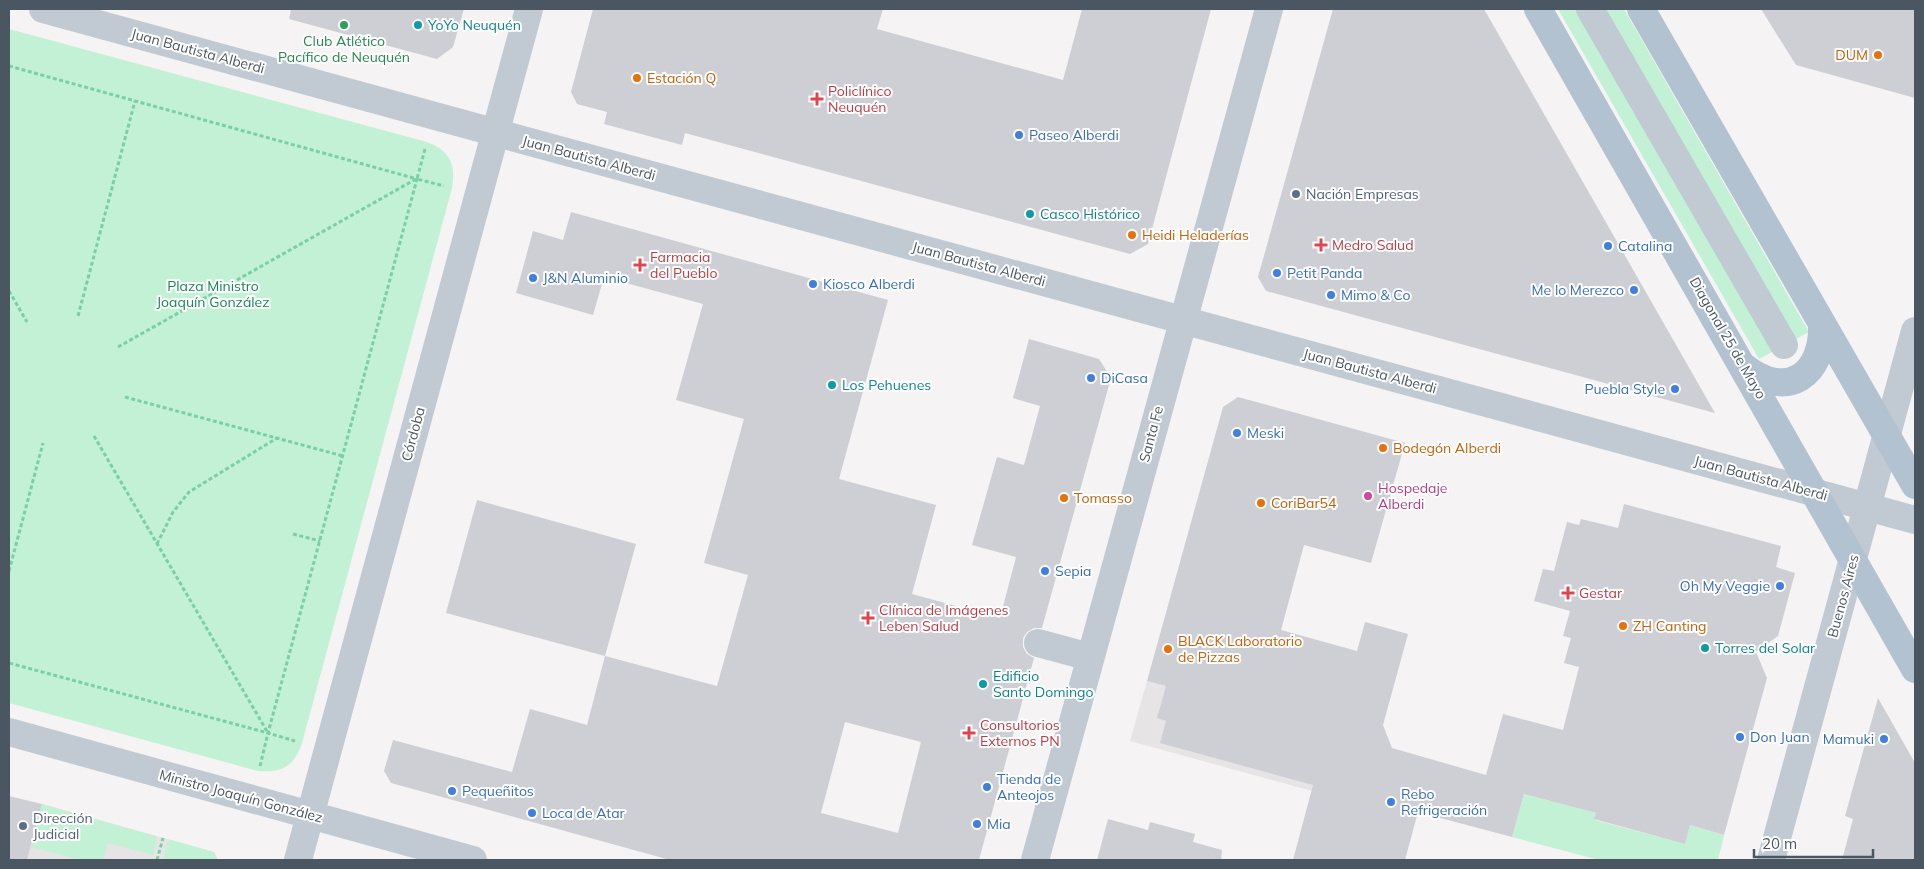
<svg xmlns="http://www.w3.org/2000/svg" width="1924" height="869" viewBox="0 0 1924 869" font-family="Mulish,sans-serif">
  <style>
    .education { fill: #e6e4e5 }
    .green { fill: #c3f1d5 }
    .building { fill: #cdcfd5; fill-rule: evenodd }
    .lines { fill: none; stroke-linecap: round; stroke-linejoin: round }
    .path { stroke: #7ad0a6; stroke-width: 3; stroke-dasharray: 4 2.5; stroke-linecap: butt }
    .minor { stroke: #c1cad2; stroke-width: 28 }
    .major { stroke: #b3c2d1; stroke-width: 28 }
    .leisure-dot { fill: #2e9e5b; stroke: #fff; stroke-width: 2 }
    .culture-dot { fill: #0f9aa8; stroke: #fff; stroke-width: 2 }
    .food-dot { fill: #e8710a; stroke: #fff; stroke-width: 2 }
    .health-dot { fill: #e0444e; stroke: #fff; stroke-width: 2 }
    .shop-dot { fill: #3f7fe0; stroke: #fff; stroke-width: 2 }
    .service-dot { fill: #5c6f8a; stroke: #fff; stroke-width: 2 }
    .hotel-dot { fill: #d1479c; stroke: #fff; stroke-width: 2 }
    .labels { text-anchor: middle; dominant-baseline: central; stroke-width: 4; stroke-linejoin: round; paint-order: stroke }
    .culture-label { font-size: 14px; fill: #0d838f; stroke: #fff; text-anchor: start }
    .leisure-label { font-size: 14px; fill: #27864d; stroke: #fff }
    .street-label { font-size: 14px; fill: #4a5661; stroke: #fff }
    .food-label { font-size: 14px; fill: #c56008; stroke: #fff; text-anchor: start }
    .health-label { font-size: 14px; fill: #be3a42; stroke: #fff; text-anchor: start }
    .shop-label { font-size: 14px; fill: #366cbe; stroke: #fff; text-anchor: start }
    .service-label { font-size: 14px; fill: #4e5e75; stroke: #fff; text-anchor: start }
    .park-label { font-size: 14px; fill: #17864f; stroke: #fff }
    .hotel-label { font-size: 14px; fill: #b23c85; stroke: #fff; text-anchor: start }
  </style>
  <rect width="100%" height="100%" fill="#f5f3f3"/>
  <g class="education">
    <polygon points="1147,681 1223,702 1378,744 1312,791 1130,741"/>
    <polygon points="42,804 214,852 218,860 27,860"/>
  </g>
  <g class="green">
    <polygon points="1558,9 1624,9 1809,332 1759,359"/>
    <path d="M 9,29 L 427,142 C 450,151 456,164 452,188 L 302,743 C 294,766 283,773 258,771 L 9,703 Z"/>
    <polygon points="1524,794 1596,813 1595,820 1685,844 1690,825 1724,835 1718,860 1599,860 1512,837"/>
    <polygon points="42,804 155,836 157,841 153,855 108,843 103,860 80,860 31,847"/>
    <polygon points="171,840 214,852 218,860 163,860 167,843"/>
  </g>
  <g class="building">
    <polygon points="291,9 464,9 453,47 437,59 289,19"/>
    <polygon points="593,9 883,9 877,29 1063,80 1082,9 1211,9 1148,244 1130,254 685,133 682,145 604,124 607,112 577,104 571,92"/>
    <polygon points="1333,9 1484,9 1715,413 1266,291 1258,277"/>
    <polygon points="1761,9 1915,9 1915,98 1796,65"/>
    <path d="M 571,212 L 888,300 L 839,479 L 936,505 L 912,594 L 1000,618 L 1016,557 L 972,545 L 997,457 L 1024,465 L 1040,406 L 1013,398 L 1029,339 L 1099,359 L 1111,378 L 1042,628 L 1034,628 L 1027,632 L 1023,638 L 1023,647 L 1027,654 L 1034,658 L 979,860 L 670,860 L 391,783 L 384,771 L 393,740 L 512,772 L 530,709 L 587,725 L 605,656 L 717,686 L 748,575 L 704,563 L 744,419 L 676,400 L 703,304 L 604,277 L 593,315 L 516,293 L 533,231 L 563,240 ZM 845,722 L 921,742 L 898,833 L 821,813 Z"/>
    <polygon points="1238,397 1405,443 1371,563 1304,545 1281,630 1357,651 1365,622 1408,634 1383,725 1392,748 1486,775 1503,714 1563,730 1579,667 1564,663 1571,638 1563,636 1570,611 1534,601 1543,569 1554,571 1567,522 1579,525 1581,519 1618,528 1624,504 1781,546 1776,567 1795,573 1778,636 1756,652 1767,678 1724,835 1690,825 1685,844 1594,819 1596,813 1524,794 1512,837 1418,812 1405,860 1293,860 1313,785 1160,743 1166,721 1157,718 1166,686 1147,681 1223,407"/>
    <polygon points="477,500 636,544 605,656 446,613"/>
    <polygon points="1878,698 1915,763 1915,860 1842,860 1853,819 1845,816"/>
    <polygon points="9,796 42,804 27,860 9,860"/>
    <polygon points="1108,819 1148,830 1150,822 1195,834 1193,842 1222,850 1221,860 1097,860"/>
  </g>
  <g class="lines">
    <g class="path">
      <polyline points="9,66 417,179 268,733 9,663"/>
      <polyline points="425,149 417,179 444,186"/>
      <polyline points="9,291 27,322"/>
      <polyline points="78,316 135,101"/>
      <polyline points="118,347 416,179"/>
      <polyline points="125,397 343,456"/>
      <polyline points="94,436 268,733"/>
      <polyline points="293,534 320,541"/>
      <polyline points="157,544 173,512 189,492 277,438"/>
      <polyline points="9,571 43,443"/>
      <polyline points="260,766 268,733 295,741"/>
      <polyline points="157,860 163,838"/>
    </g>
    <g class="minor">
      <polyline points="43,9 1915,520"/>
      <polyline points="1590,9 1784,345"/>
      <polyline points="1038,643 1090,657"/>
      <polyline points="9,732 473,860"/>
      <polyline points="298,860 529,9"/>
      <polyline points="1035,860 1269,9"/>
      <polyline points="1771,860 1915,331"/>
    </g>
    <g class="major">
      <polyline points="1538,9 1915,669"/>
      <polyline points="1641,9 1915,485"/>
      <path d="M 1744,367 C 1787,401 1824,375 1822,324"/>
    </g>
  </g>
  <circle class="leisure-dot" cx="344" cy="25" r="5"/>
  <g class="culture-dot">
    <circle cx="418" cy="25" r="5"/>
    <circle cx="1030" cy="214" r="5"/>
    <circle cx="832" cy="385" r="5"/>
    <circle cx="1705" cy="648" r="5"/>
    <circle cx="983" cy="684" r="5"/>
  </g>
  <g class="food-dot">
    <circle cx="1878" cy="55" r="5"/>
    <circle cx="637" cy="78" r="5"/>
    <circle cx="1132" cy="235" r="5"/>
    <circle cx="1383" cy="448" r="5"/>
    <circle cx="1064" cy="498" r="5"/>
    <circle cx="1261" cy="503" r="5"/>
    <circle cx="1623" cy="626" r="5"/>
    <circle cx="1168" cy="649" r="5"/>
  </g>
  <g class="health-dot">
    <path d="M814.5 91.5h5v5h5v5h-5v5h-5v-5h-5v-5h5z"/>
    <path d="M1318.5 237.5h5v5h5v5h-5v5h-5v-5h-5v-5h5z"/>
    <path d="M637.5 257.5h5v5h5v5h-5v5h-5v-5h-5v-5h5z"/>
    <path d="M1565.5 585.5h5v5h5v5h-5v5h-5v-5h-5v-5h5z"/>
    <path d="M865.5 610.5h5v5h5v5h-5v5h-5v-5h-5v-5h5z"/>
    <path d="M966.5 725.5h5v5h5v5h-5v5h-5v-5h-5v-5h5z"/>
  </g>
  <g class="shop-dot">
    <circle cx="1019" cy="135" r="5"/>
    <circle cx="1608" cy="246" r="5"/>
    <circle cx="1277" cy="273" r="5"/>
    <circle cx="533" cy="278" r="5"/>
    <circle cx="813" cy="284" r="5"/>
    <circle cx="1634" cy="290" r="5"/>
    <circle cx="1331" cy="295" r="5"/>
    <circle cx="1091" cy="378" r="5"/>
    <circle cx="1675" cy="389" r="5"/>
    <circle cx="1237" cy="433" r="5"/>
    <circle cx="1045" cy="571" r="5"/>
    <circle cx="1780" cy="586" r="5"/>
    <circle cx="1740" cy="737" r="5"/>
    <circle cx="1884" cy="739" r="5"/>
    <circle cx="987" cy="787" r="5"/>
    <circle cx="452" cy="791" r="5"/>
    <circle cx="1391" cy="802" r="5"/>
    <circle cx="532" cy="813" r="5"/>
    <circle cx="977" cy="824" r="5"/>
  </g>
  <g class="service-dot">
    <circle cx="1296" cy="194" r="5"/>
    <circle cx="23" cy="826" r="5"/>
  </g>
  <circle class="hotel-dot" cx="1368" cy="496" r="5"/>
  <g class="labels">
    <g class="culture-label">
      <text x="428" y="25">YoYo Neuquén</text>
      <text x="1040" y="214">Casco Histórico</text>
      <text x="842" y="385">Los Pehuenes</text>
      <text x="1715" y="648">Torres del Solar</text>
      <text x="993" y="676">Edificio<tspan x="993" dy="16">Santo Domingo</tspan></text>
    </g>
    <g class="leisure-label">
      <text x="344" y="41">Club Atlético<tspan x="344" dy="16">Pacífico de Neuquén</tspan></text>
    </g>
    <g class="street-label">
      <text transform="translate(198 51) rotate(15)">Juan Bautista Alberdi</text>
      <text transform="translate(589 158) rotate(15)">Juan Bautista Alberdi</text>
      <text transform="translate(979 264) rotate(15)">Juan Bautista Alberdi</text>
      <text transform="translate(1728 338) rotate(60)">Diagonal 25 de Mayo</text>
      <text transform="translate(1370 371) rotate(15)">Juan Bautista Alberdi</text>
      <text transform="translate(413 434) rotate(-75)">Córdoba</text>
      <text transform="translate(1151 434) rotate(-75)">Santa Fe</text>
      <text transform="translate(1761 478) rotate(15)">Juan Bautista Alberdi</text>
      <text transform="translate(1843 596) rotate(-75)">Buenos Aires</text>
      <text transform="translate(241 796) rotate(15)">Ministro Joaquín González</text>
    </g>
    <g class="food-label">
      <text x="1868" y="55" text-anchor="end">DUM</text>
      <text x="647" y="78">Estación Q</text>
      <text x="1142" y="235">Heidi Heladerías</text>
      <text x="1393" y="448">Bodegón Alberdi</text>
      <text x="1074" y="498">Tomasso</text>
      <text x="1271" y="503">CoriBar54</text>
      <text x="1633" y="626">ZH Canting</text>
      <text x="1178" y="641">BLACK Laboratorio<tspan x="1178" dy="16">de Pizzas</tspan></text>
    </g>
    <g class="health-label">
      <text x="828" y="91">Policlínico<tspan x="828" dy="16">Neuquén</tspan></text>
      <text x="1332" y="245">Medro Salud</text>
      <text x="650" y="257">Farmacia<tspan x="650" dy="16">del Pueblo</tspan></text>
      <text x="1579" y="593">Gestar</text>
      <text x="879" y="610">Clínica de Imágenes<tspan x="879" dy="16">Leben Salud</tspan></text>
      <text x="980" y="725">Consultorios<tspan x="980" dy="16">Externos PN</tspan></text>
    </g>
    <g class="shop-label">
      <text x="1029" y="135">Paseo Alberdi</text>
      <text x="1618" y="246">Catalina</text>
      <text x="1287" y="273">Petit Panda</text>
      <text x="543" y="278">J&amp;N Aluminio</text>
      <text x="823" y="284">Kiosco Alberdi</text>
      <text x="1624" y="290" text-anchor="end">Me lo Merezco</text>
      <text x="1341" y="295">Mimo &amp; Co</text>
      <text x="1101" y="378">DiCasa</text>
      <text x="1665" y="389" text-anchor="end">Puebla Style</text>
      <text x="1247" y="433">Meski</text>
      <text x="1055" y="571">Sepia</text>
      <text x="1770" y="586" text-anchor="end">Oh My Veggie</text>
      <text x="1750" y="737">Don Juan</text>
      <text x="1874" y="739" text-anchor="end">Mamuki</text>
      <text x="997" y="779">Tienda de<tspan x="997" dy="16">Anteojos</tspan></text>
      <text x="462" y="791">Pequeñitos</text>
      <text x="1401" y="794">Rebo<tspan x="1401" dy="16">Refrigeración</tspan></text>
      <text x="542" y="813">Loca de Atar</text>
      <text x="987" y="824">Mia</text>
    </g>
    <g class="service-label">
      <text x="1306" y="194">Nación Empresas</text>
      <text x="33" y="818">Dirección<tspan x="33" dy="16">Judicial</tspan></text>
    </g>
    <g class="park-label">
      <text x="213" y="286">Plaza Ministro<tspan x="213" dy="16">Joaquín González</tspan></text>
    </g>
    <g class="hotel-label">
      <text x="1378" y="488">Hospedaje<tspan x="1378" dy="16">Alberdi</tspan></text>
    </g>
  </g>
  <rect width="1924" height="869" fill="none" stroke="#4a5661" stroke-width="20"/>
  <path d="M1754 849v8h119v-8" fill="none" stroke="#4a5661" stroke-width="2.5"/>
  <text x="1762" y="849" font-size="15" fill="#4a5661" stroke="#ffffff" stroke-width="4" paint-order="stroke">20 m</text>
</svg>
